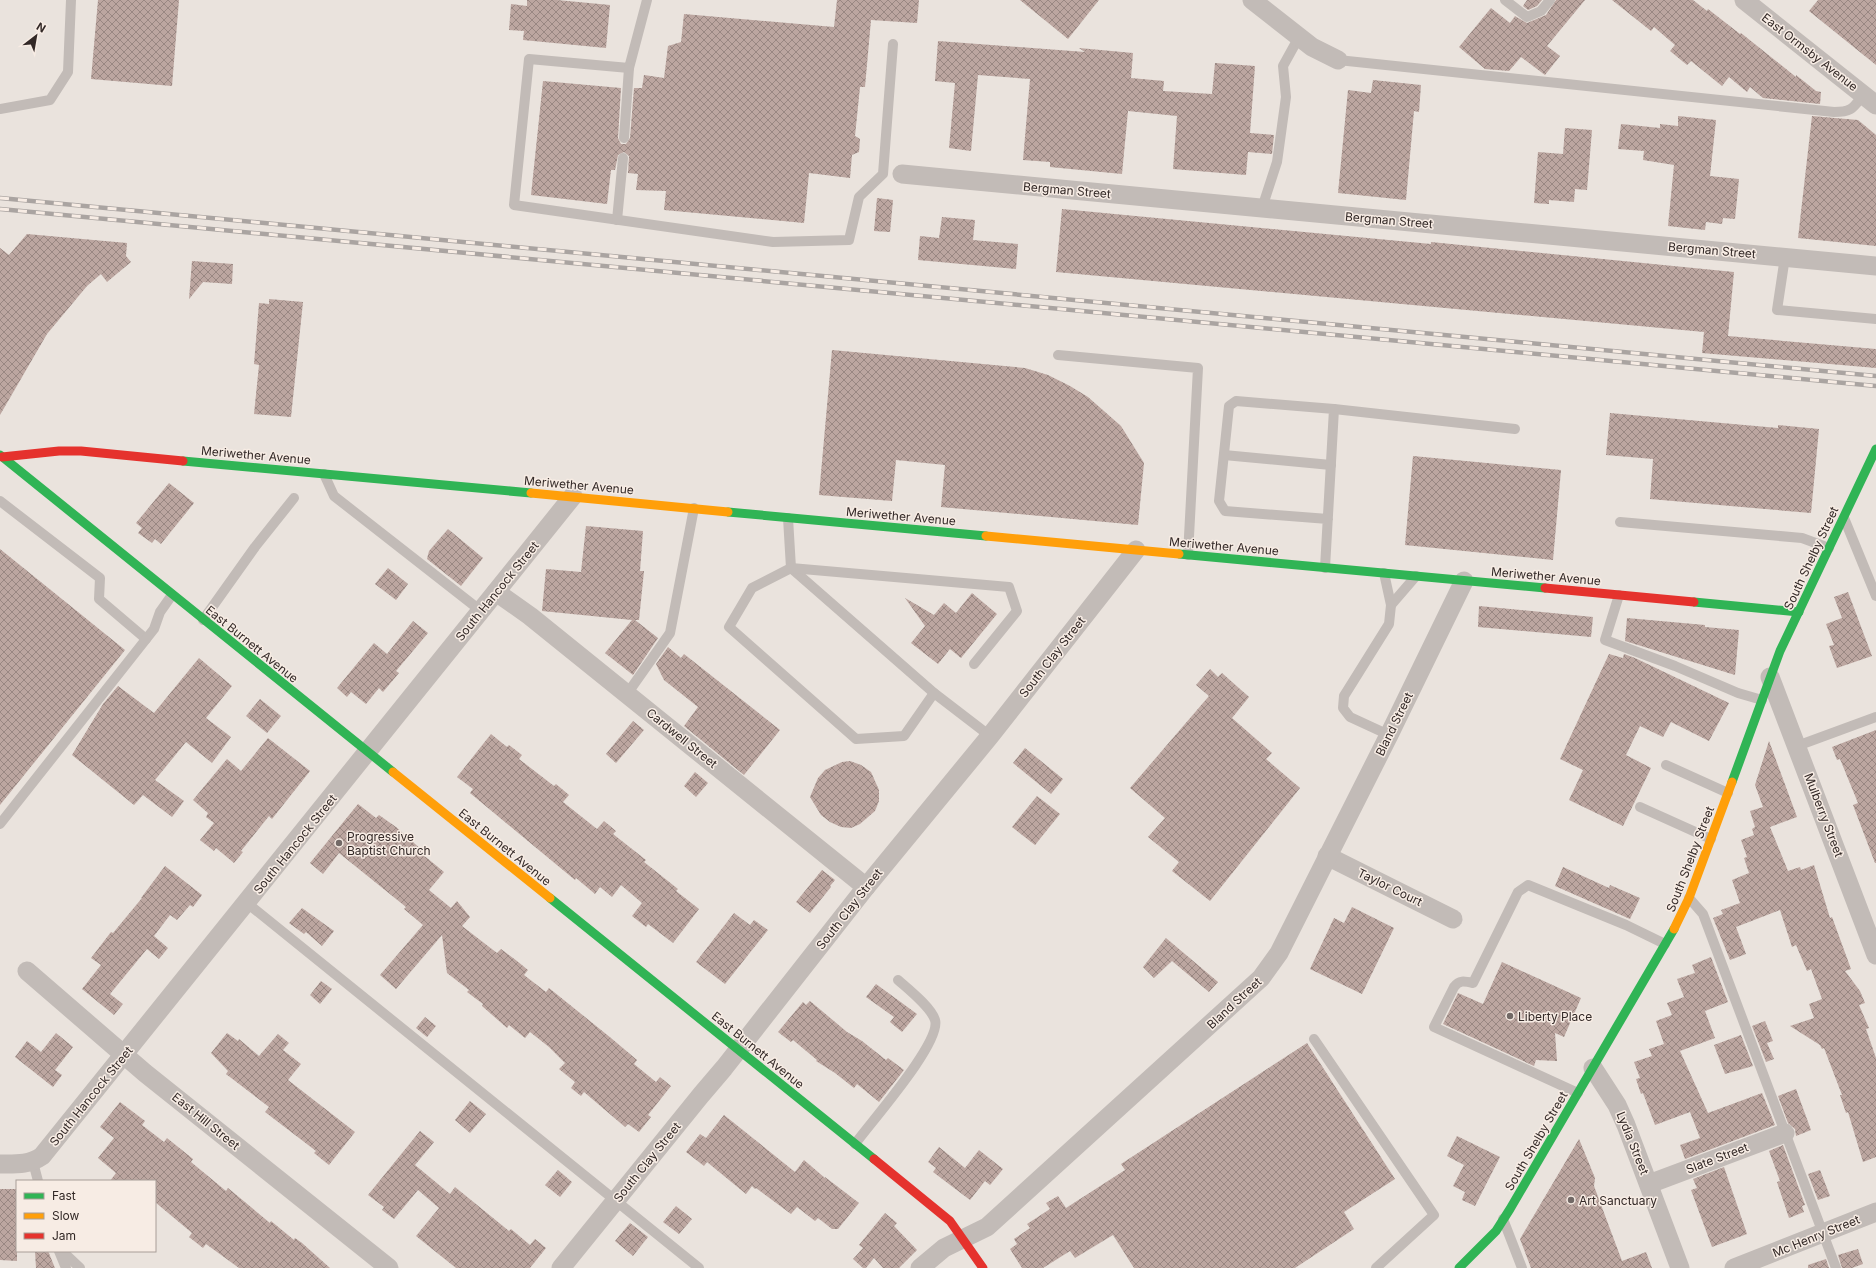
<svg xmlns="http://www.w3.org/2000/svg" width="1876" height="1268" viewBox="0 0 1876 1268" font-family="Inter,sans-serif">
  <style>
    .building { fill: url(#building-cross-hatch) }
    .lines { fill: none; stroke-linecap: round; stroke-linejoin: round }
    .lane { stroke: #c2bbb7; stroke-width: 10 }
    .street { stroke: #c2bbb7; stroke-width: 19 }
    .fast { stroke: #30b455; stroke-width: 9 }
    .slow { stroke: #ff9f0a; stroke-width: 9 }
    .jam { stroke: #e5322d; stroke-width: 9 }
    .rail-casing { stroke: #aaa4a1; stroke-width: 4.5 }
    .rail { stroke: #f7ece4; stroke-width: 3; stroke-dasharray: 9; stroke-linecap: butt }
    .poi-dot { fill: #726966; stroke: #f7ece4; stroke-width: 1.5 }
    .labels { text-anchor: middle; dominant-baseline: central; stroke-width: 3; stroke-linejoin: round; paint-order: stroke }
    .street-label { font-size: 12px; fill: #322826; stroke: #f7ece4 }
    .poi-label { font-size: 12px; fill: #322826; stroke: #f7ece4; text-anchor: start }
  </style>
  <defs>
    <pattern id="building-cross-hatch" width="8" height="8" patternUnits="userSpaceOnUse"><rect width="8" height="8" fill="#bca6a0"/><path d="M0 0l8 8M0 8l8-8" fill="none" stroke="#998782"/></pattern>
  </defs>
  <rect width="100%" height="100%" fill="#eae3dd"/>
  <g class="building">
    <polygon points="98,0 179,0 172,86 91,79"/>
    <polygon points="527,0 557,0 610,5 606,48 523,40 524,31 509,30 511,4 527,6"/>
    <polygon points="837,0 919,0 917,23 871,20 865,87 860,87 855,136 860,139 859,152 852,155 850,178 809,173 804,223 664,210 666,191 636,190 638,174 628,173 629,156 624,152 618,155 615,170 611,170 607,204 531,195 543,81 621,88 618,138 621,144 626,144 630,138 634,88 642,88 644,75 664,78 668,46 681,42 684,14 834,27"/>
    <polygon points="1020,0 1099,0 1068,39"/>
    <polygon points="1527,0 1542,0 1537,6 1528,10 1523,6"/>
    <polygon points="1556,0 1585,0 1547,46 1560,56 1545,75 1521,57 1509,71 1485,69 1459,47 1491,8 1510,23 1515,16 1527,23 1546,15"/>
    <polygon points="1612,0 1693,0 1707,11 1708,9 1740,34 1741,33 1796,77 1796,75 1816,91 1821,92 1820,104 1763,98 1750,87 1747,92 1729,77 1722,86 1691,61 1687,65 1670,51 1675,45 1654,27 1651,31"/>
    <polygon points="1818,0 1876,0 1876,65 1809,11"/>
    <polygon points="938,41 1085,52 1079,48 1133,53 1131,78 1164,81 1163,91 1212,94 1215,63 1255,66 1250,133 1274,135 1272,154 1248,152 1246,175 1173,169 1177,116 1128,111 1122,174 1050,167 1050,162 1023,160 1030,79 978,75 971,151 949,148 955,83 935,81"/>
    <polygon points="1373,80 1421,85 1419,112 1414,111 1406,200 1338,193 1348,90 1371,93"/>
    <polygon points="1678,116 1716,120 1710,176 1739,179 1735,219 1723,218 1722,224 1706,222 1705,230 1668,226 1674,165 1643,160 1644,151 1618,149 1621,124 1660,128 1660,124 1678,126"/>
    <polygon points="1812,116 1858,120 1876,135 1876,246 1798,238"/>
    <polygon points="1565,128 1592,130 1587,190 1575,189 1574,202 1549,200 1549,204 1534,203 1538,152 1563,154"/>
    <polygon points="877,198 893,200 890,232 874,231"/>
    <polygon points="1062,209 1431,244 1431,242 1734,272 1728,336 1876,349 1876,368 1702,353 1704,332 1056,272"/>
    <polygon points="942,217 975,220 973,240 1018,244 1016,269 918,260 920,236 939,238"/>
    <polygon points="27,234 127,243 126,256 131,262 107,282 101,274 87,286 47,334 0,415 0,248 9,255"/>
    <polygon points="192,261 233,264 232,284 203,282 189,299"/>
    <polygon points="269,299 303,302 291,417 254,414 259,365 254,364 259,303 269,304"/>
    <polygon points="832,350 1025,368 1048,375 1070,386 1088,397 1121,426 1144,463 1138,525 941,507 945,465 896,460 892,501 819,495"/>
    <polygon points="1610,413 1778,428 1778,425 1819,429 1811,513 1650,499 1653,459 1606,455"/>
    <polygon points="1413,456 1561,470 1553,560 1405,545"/>
    <polygon points="169,483 194,503 161,544 155,539 152,543 138,533 142,528 136,523"/>
    <polygon points="586,526 643,531 640,571 644,571 639,620 635,620 658,638 633,675 605,653 632,620 542,611 546,569 581,572"/>
    <polygon points="448,529 483,558 461,586 427,559 429,551"/>
    <polygon points="0,549 125,650 0,805"/>
    <polygon points="388,568 408,584 396,600 375,584"/>
    <polygon points="1848,592 1872,656 1837,668 1829,646 1834,645 1826,624 1842,618 1834,597"/>
    <polygon points="972,593 997,614 961,658 950,649 938,664 911,643 925,626 905,598 934,615 944,603 956,613"/>
    <polygon points="1479,606 1593,617 1591,637 1478,627"/>
    <polygon points="1627,618 1705,625 1705,627 1739,630 1735,675 1625,641"/>
    <polygon points="413,621 428,633 396,671 399,673 383,692 379,688 366,704 351,692 347,697 337,688 374,643 387,654"/>
    <polygon points="668,647 681,658 684,654 780,730 744,775 684,726 698,707 664,680 656,664"/>
    <polygon points="1609,654 1623,658 1624,654 1635,658 1729,703 1709,741 1671,722 1663,737 1640,726 1626,755 1651,768 1623,826 1569,800 1583,770 1560,759"/>
    <polygon points="199,658 232,686 206,718 231,737 212,763 186,742 155,780 184,801 172,817 143,795 134,805 72,755 103,704 118,686 154,713"/>
    <polygon points="1210,669 1218,677 1222,673 1249,697 1232,718 1272,753 1266,759 1300,788 1210,901 1172,871 1179,862 1148,837 1165,818 1130,788 1209,696 1196,685"/>
    <polygon points="260,699 281,716 267,733 246,716"/>
    <polygon points="633,721 644,730 616,763 606,754"/>
    <polygon points="1876,730 1876,863 1875,863 1853,805 1858,803 1840,759 1837,760 1832,747"/>
    <polygon points="491,734 507,747 509,745 522,755 519,759 554,786 556,784 569,795 563,802 597,829 604,821 616,831 613,834 646,860 644,862 678,889 676,891 699,909 673,943 648,924 646,927 632,916 642,903 621,885 612,897 600,887 595,894 576,878 575,880 470,793 473,789 457,777"/>
    <polygon points="268,738 310,771 272,819 269,816 241,851 243,852 234,863 216,848 214,851 200,840 214,823 206,817 208,813 193,800 227,759 241,771"/>
    <polygon points="1769,741 1797,817 1770,827 1788,871 1800,867 1801,870 1814,865 1830,918 1832,917 1851,969 1845,971 1860,991 1865,1003 1859,1005 1869,1028 1866,1029 1876,1058 1876,1157 1863,1162 1848,1112 1846,1113 1840,1095 1842,1095 1824,1048 1822,1049 1820,1045 1790,1026 1814,1018 1809,1004 1822,999 1811,969 1807,971 1796,945 1792,947 1780,910 1736,927 1746,954 1730,960 1713,918 1723,914 1721,910 1740,903 1732,880 1749,873 1744,858 1747,857 1741,840 1754,835 1752,829 1755,827 1750,811 1763,807 1755,785"/>
    <polygon points="1025,748 1063,779 1051,794 1013,763"/>
    <polygon points="850,761 861,765 871,772 879,790 879,801 875,811 860,824 851,828 841,827 830,822 821,815 810,797 818,778 825,770 842,762"/>
    <polygon points="695,772 708,783 696,797 684,786"/>
    <polygon points="1037,796 1060,814 1035,845 1012,827"/>
    <polygon points="358,804 376,818 379,815 396,827 423,851 421,853 444,872 429,890 451,908 457,901 470,917 462,926 497,953 501,949 517,961 528,970 524,975 546,992 549,988 611,1038 637,1060 634,1064 656,1082 660,1077 671,1086 648,1115 651,1117 639,1132 628,1124 625,1127 584,1092 581,1096 571,1088 575,1082 559,1069 565,1063 549,1047 530,1032 525,1038 509,1025 507,1028 482,1006 483,1004 467,992 469,990 447,973 442,935 396,989 380,975 423,925 404,909 406,907 339,853 323,874 310,863"/>
    <polygon points="165,866 202,895 193,907 190,905 177,920 170,915 154,936 168,948 159,959 147,949 110,994 123,1004 114,1015 82,989 101,965 91,958 111,932 113,933 142,898 141,898"/>
    <polygon points="1563,867 1609,888 1610,885 1640,898 1630,919 1555,886"/>
    <polygon points="822,870 835,880 830,886 831,887 810,913 796,902"/>
    <polygon points="1352,907 1394,928 1362,994 1310,969 1334,918 1344,923"/>
    <polygon points="302,908 334,931 322,946 306,932 304,934 289,923"/>
    <polygon points="734,913 750,925 754,920 768,930 725,984 696,962"/>
    <polygon points="1166,938 1218,982 1209,992 1172,961 1154,978 1143,967"/>
    <polygon points="1711,957 1728,1002 1705,1011 1715,1038 1680,1051 1708,1113 1762,1093 1775,1125 1685,1159 1680,1145 1700,1138 1690,1112 1655,1125 1643,1093 1641,1094 1636,1079 1640,1078 1634,1062 1652,1056 1649,1049 1664,1044 1656,1021 1672,1015 1667,1003 1684,997 1677,979 1695,973 1692,965"/>
    <polygon points="1502,962 1581,998 1564,1037 1555,1033 1557,1061 1536,1060 1534,1066 1443,1024 1458,993 1483,1004"/>
    <polygon points="321,981 332,989 320,1004 310,995"/>
    <polygon points="876,984 917,1014 902,1032 890,1022 894,1017 866,997"/>
    <polygon points="810,1001 847,1032 862,1041 886,1060 888,1058 904,1070 879,1102 857,1084 854,1088 835,1073 816,1061 817,1060 793,1040 791,1042 778,1032 803,1002 806,1005"/>
    <polygon points="425,1017 436,1026 427,1037 416,1028"/>
    <polygon points="1765,1021 1773,1041 1767,1043 1774,1059 1766,1062 1752,1026"/>
    <polygon points="56,1033 73,1047 55,1070 62,1075 53,1087 15,1057 27,1041 41,1052"/>
    <polygon points="227,1033 238,1041 239,1039 259,1056 278,1034 289,1043 283,1050 301,1064 288,1080 355,1132 329,1165 314,1153 316,1151 265,1112 269,1107 226,1074 228,1071 211,1053"/>
    <polygon points="1741,1035 1753,1066 1725,1074 1714,1045"/>
    <polygon points="1307,1043 1395,1179 1344,1212 1354,1229 1295,1268 1134,1268 1113,1235 1075,1258 1070,1251 1043,1268 1022,1268 1010,1249 1017,1244 1014,1239 1030,1228 1027,1224 1050,1209 1046,1203 1058,1196 1066,1208 1125,1170 1121,1164"/>
    <polygon points="1796,1089 1811,1130 1796,1136 1795,1129 1788,1123 1778,1096"/>
    <polygon points="470,1101 486,1114 470,1133 455,1120"/>
    <polygon points="120,1102 145,1121 142,1125 164,1142 167,1138 193,1159 191,1162 226,1191 228,1188 270,1223 271,1221 294,1240 295,1238 302,1243 330,1268 239,1268 206,1244 203,1248 189,1237 192,1233 155,1202 155,1181 110,1181 116,1173 98,1158 114,1138 100,1127"/>
    <polygon points="724,1115 795,1172 804,1160 825,1178 825,1177 859,1203 838,1229 832,1229 818,1218 815,1221 797,1207 791,1214 756,1188 755,1189 752,1186 746,1194 707,1162 704,1166 686,1152 700,1134 706,1138"/>
    <polygon points="420,1131 434,1142 415,1165 450,1194 455,1187 509,1231 511,1229 530,1245 535,1239 546,1248 530,1268 456,1268 416,1236 439,1208 418,1190 394,1219 382,1210 384,1207 368,1195"/>
    <polygon points="1457,1136 1500,1157 1475,1206 1462,1200 1465,1192 1453,1186 1464,1165 1447,1156"/>
    <polygon points="1579,1139 1595,1178 1594,1186 1622,1261 1646,1252 1652,1268 1531,1268 1520,1239"/>
    <polygon points="1783,1145 1805,1205 1802,1206 1804,1212 1789,1218 1777,1182 1780,1181 1769,1151"/>
    <polygon points="939,1147 965,1168 979,1150 1003,1169 990,1185 985,1181 970,1200 933,1172 936,1168 928,1162"/>
    <polygon points="1724,1167 1747,1234 1712,1247 1691,1190 1697,1188 1693,1179"/>
    <polygon points="558,1170 572,1182 560,1197 545,1185"/>
    <polygon points="1820,1170 1830,1196 1818,1200 1808,1174"/>
    <polygon points="0,1189 17,1189 17,1261 0,1260"/>
    <polygon points="676,1206 692,1219 679,1234 663,1222"/>
    <polygon points="885,1213 897,1223 894,1226 917,1250 899,1268 883,1268 874,1258 866,1268 863,1268 853,1259 863,1248 859,1245"/>
    <polygon points="630,1223 648,1237 633,1256 615,1241"/>
    <polygon points="1858,1249 1863,1264 1852,1268 1842,1268 1838,1255"/>
    <polygon points="35,1251 48,1251 55,1268 36,1268"/>
    <polygon points="1826,1259 1829,1268 1808,1268 1808,1265"/>
  </g>
  <g class="lines">
    <g class="lane">
      <polyline points="647,0 629,68 529,59 514,205 773,242 849,240 859,197 883,174 893,44"/>
      <polyline points="1505,0 1527,17 1541,11 1550,0"/>
      <path d="M 1338,60 L 1834,112 C 1852,112 1853,108 1863,95"/>
      <polyline points="0,109 50,100 68,72 71,0"/>
      <polyline points="624,138 629,68"/>
      <polyline points="1262,208 1277,162 1286,97 1283,66 1299,37"/>
      <polyline points="617,220 623,158"/>
      <polyline points="1785,257 1777,310 1876,319"/>
      <polyline points="1058,355 1198,368 1188,555"/>
      <polyline points="1334,409 1515,429"/>
      <polyline points="1224,455 1331,465"/>
      <polyline points="324,474 334,496 481,611"/>
      <polyline points="0,501 100,578 99,599 146,639"/>
      <polyline points="788,518 791,568 934,693 990,736"/>
      <polyline points="1844,518 1876,596"/>
      <polyline points="1620,522 1802,538 1829,548"/>
      <polyline points="1325,568 1334,409 1236,401 1229,406 1219,501 1225,511 1328,519"/>
      <polyline points="1384,573 1391,605 1389,624 1344,696 1343,708 1350,717 1389,735"/>
      <polyline points="1619,595 1605,640 1675,666 1738,693 1762,700"/>
      <polyline points="1391,605 1416,576"/>
      <polyline points="203,620 255,547 294,498"/>
      <polyline points="934,693 904,736 856,739 729,627 752,588 791,568 1009,587 1017,611 974,664"/>
      <polyline points="627,694 670,633 694,508"/>
      <polyline points="1797,746 1876,717"/>
      <polyline points="1666,765 1728,793"/>
      <polyline points="1640,807 1711,839"/>
      <polyline points="0,824 154,629 160,612 172,595"/>
      <polyline points="1689,898 1703,914 1836,1268"/>
      <polyline points="247,903 699,1268"/>
      <polyline points="1314,1039 1434,1215 1376,1268"/>
      <path d="M 1578,1093 L 1434,1027 L 1454,987 C 1459,980 1464,981 1473,983 L 1518,892 L 1528,885 L 1626,925 L 1665,944"/>
      <path d="M 855,1144 C 870,1123 942,1042 935,1020 C 931,1007 908,989 898,980"/>
      <polyline points="33,1162 38,1181"/>
      <polyline points="1503,1219 1522,1268"/>
      <polyline points="59,1251 66,1268"/>
      <polyline points="62,1251 80,1268"/>
    </g>
    <g class="street">
      <polyline points="1252,0 1312,47 1338,60"/>
      <polyline points="1744,0 1876,105"/>
      <polyline points="902,174 1876,266"/>
      <polyline points="496,592 530,616 866,887"/>
      <polyline points="1770,677 1876,955"/>
      <polyline points="1327,856 1453,919"/>
      <polyline points="27,971 145,1073 389,1268"/>
      <polyline points="1593,1068 1617,1105 1626,1125 1680,1268"/>
      <path d="M 0,1164 C 16,1164 29,1165 42,1156 L 573,496"/>
      <polyline points="1649,1184 1785,1133"/>
      <polyline points="561,1268 701,1095 724,1068 866,887 990,736 1136,550"/>
      <polyline points="920,1268 944,1248 987,1227 1261,978 1279,953 1389,735 1464,581"/>
      <polyline points="1734,1268 1876,1212"/>
    </g>
    <g class="fast">
      <polyline points="0,455 393,772"/>
      <polyline points="183,461 531,493"/>
      <polyline points="728,512 986,536"/>
      <polyline points="1179,554 1545,588"/>
      <polyline points="1694,602 1799,612"/>
      <polyline points="1732,782 1780,651 1876,449"/>
      <polyline points="550,898 874,1159"/>
      <polyline points="1459,1268 1496,1231 1510,1209 1674,929"/>
    </g>
    <g class="slow">
      <polyline points="531,493 728,512"/>
      <polyline points="986,536 1179,554"/>
      <polyline points="393,772 550,898"/>
      <polyline points="1674,929 1689,898 1732,782"/>
    </g>
    <g class="jam">
      <polyline points="2,457 59,451 81,451 183,461"/>
      <polyline points="1545,588 1694,602"/>
      <polyline points="874,1159 950,1221 983,1268"/>
    </g>
    <g class="rail-casing">
      <g id="rail">
        <polyline points="0,198 1876,376"/>
        <polyline points="0,209 1876,386"/>
      </g>
    </g>
    <use href="#rail" class="rail"/>
  </g>
  <g class="poi-dot">
    <circle cx="339" cy="843" r="4"/>
    <circle cx="1510" cy="1016" r="4"/>
    <circle cx="1571" cy="1200" r="4"/>
  </g>
  <g class="labels">
    <g class="street-label">
      <text transform="translate(1810 52) rotate(38)">East Ormsby Avenue</text>
      <text transform="translate(1067 190) rotate(5)">Bergman Street</text>
      <text transform="translate(1389 220) rotate(5)">Bergman Street</text>
      <text transform="translate(1712 250) rotate(5)">Bergman Street</text>
      <text transform="translate(256 455) rotate(5)">Meriwether Avenue</text>
      <text transform="translate(579 485) rotate(5)">Meriwether Avenue</text>
      <text transform="translate(901 516) rotate(5)">Meriwether Avenue</text>
      <text transform="translate(1224 546) rotate(5)">Meriwether Avenue</text>
      <text transform="translate(1811 558) rotate(-65)">South Shelby Street</text>
      <text transform="translate(1546 576) rotate(5)">Meriwether Avenue</text>
      <text transform="translate(497 591) rotate(-51)">South Hancock Street</text>
      <text transform="translate(252 644) rotate(39)">East Burnett Avenue</text>
      <text transform="translate(1052 657) rotate(-52)">South Clay Street</text>
      <text transform="translate(1394 724) rotate(-64)">Bland Street</text>
      <text transform="translate(682 738) rotate(39)">Cardwell Street</text>
      <text transform="translate(1824 815) rotate(69)">Mulberry Street</text>
      <text transform="translate(295 844) rotate(-51)">South Hancock Street</text>
      <text transform="translate(505 847) rotate(39)">East Burnett Avenue</text>
      <text transform="translate(1690 859) rotate(-69)">South Shelby Street</text>
      <text transform="translate(1390 887) rotate(26)">Taylor Court</text>
      <text transform="translate(849 909) rotate(-52)">South Clay Street</text>
      <text transform="translate(1234 1003) rotate(-43)">Bland Street</text>
      <text transform="translate(758 1050) rotate(39)">East Burnett Avenue</text>
      <text transform="translate(91 1096) rotate(-51)">South Hancock Street</text>
      <text transform="translate(206 1121) rotate(39)">East Hill Street</text>
      <text transform="translate(1536 1141) rotate(-60)">South Shelby Street</text>
      <text transform="translate(1633 1143) rotate(68)">Lydia Street</text>
      <text transform="translate(1717 1158) rotate(-21)">Slate Street</text>
      <text transform="translate(647 1162) rotate(-51)">South Clay Street</text>
      <text transform="translate(1816 1236) rotate(-22)">Mc Henry Street</text>
    </g>
    <g class="poi-label">
      <text x="347" y="836">Progressive<tspan x="347" dy="14">Baptist Church</tspan></text>
      <text x="1518" y="1016">Liberty Place</text>
      <text x="1579" y="1200">Art Sanctuary</text>
    </g>
  </g>
  <rect x="16" y="1180" width="140" height="72" fill="#f7ece4" stroke="#a89e98"/>
  <rect x="24" y="1193" width="20" height="6" fill="#30b455" stroke="#a89e98"/>
  <text x="52" y="1200" font-size="12" fill="#322826">Fast</text>
  <rect x="24" y="1213" width="20" height="6" fill="#ff9f0a" stroke="#a89e98"/>
  <text x="52" y="1220" font-size="12" fill="#322826">Slow</text>
  <rect x="24" y="1233" width="20" height="6" fill="#e5322d" stroke="#a89e98"/>
  <text x="52" y="1240" font-size="12" fill="#322826">Jam</text>
  <g transform="translate(36 36) rotate(31)" stroke="#f7ece4" stroke-width="3" paint-order="stroke">
  <path d="M0-3L7 15L0 10L-7 15Z" fill="#322826"/>
  <text y="-6" font-size="11" font-weight="bold" text-anchor="middle" fill="#322826">N</text>
  </g>
</svg>
